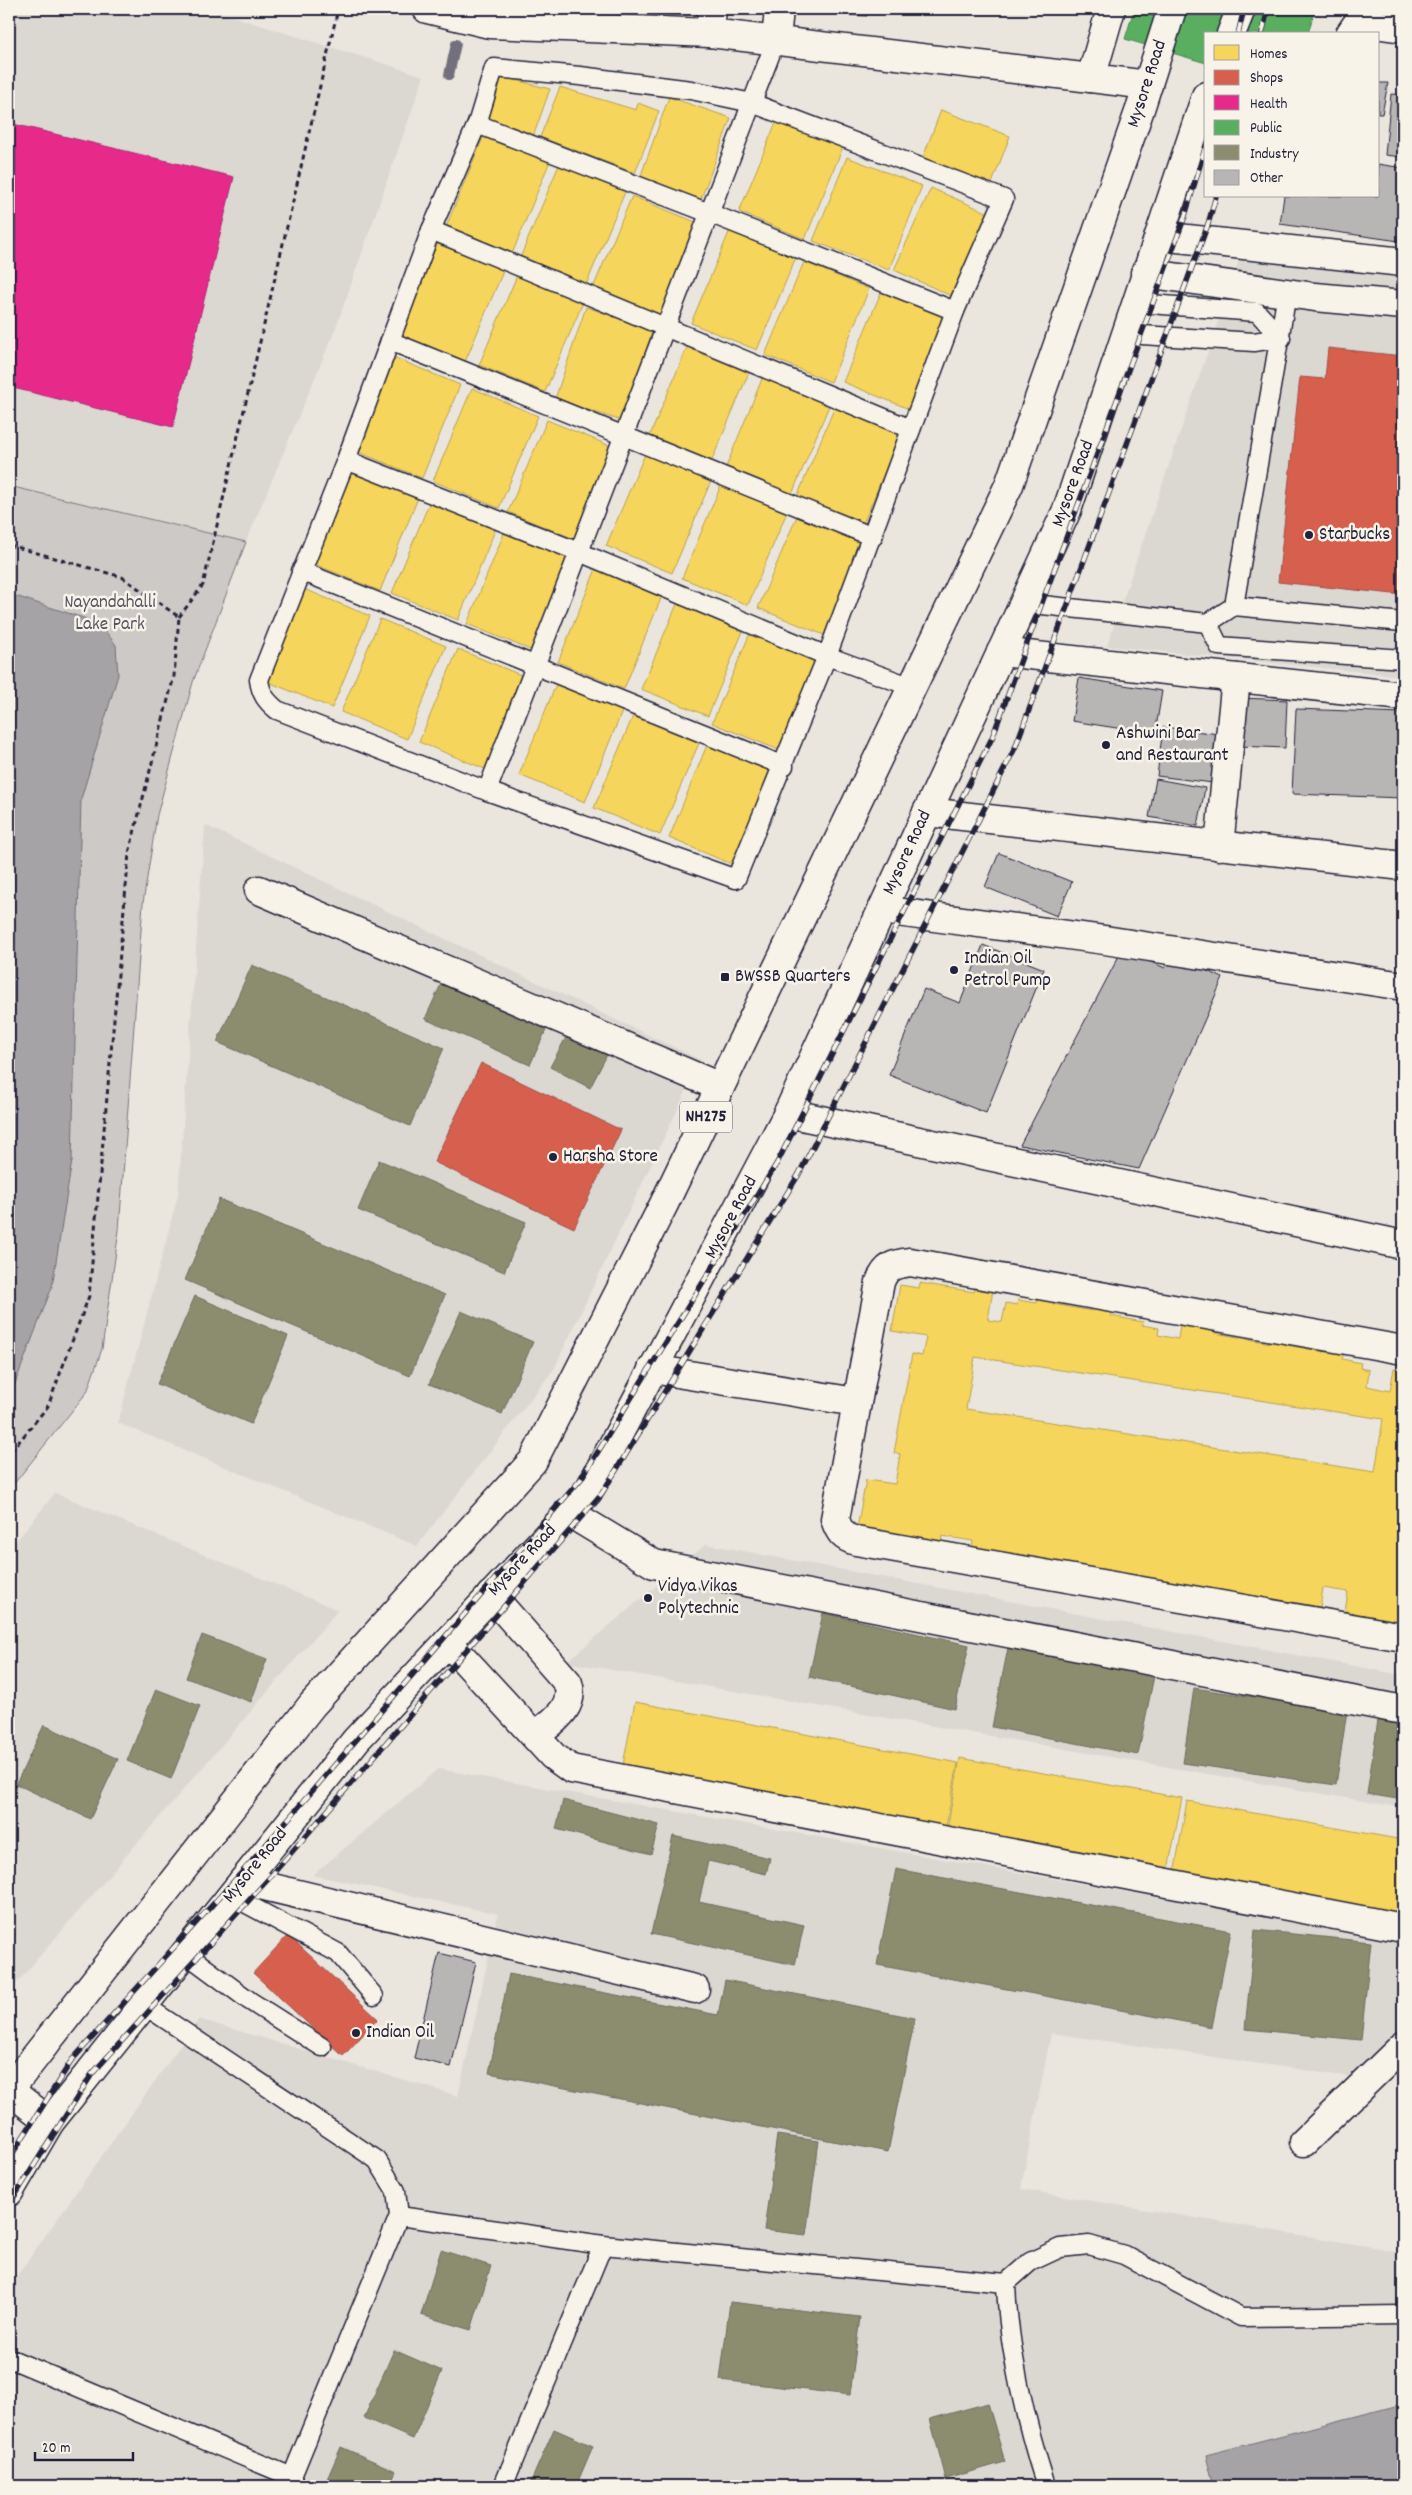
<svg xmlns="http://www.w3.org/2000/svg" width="1412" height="2495" viewBox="0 0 1412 2495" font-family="Dekko,sans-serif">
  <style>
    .built { fill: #dbd8d2 }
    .green { fill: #cdc9c6; stroke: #787680 }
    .water { fill: #a6a3a6; stroke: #716f7b }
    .homes { fill: #f6d55c; stroke: #b69f52; fill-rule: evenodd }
    .shops { fill: #d6604d; stroke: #a04d48 }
    .health { fill: #e7298a; stroke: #ac2772 }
    .public { fill: #5aae61; stroke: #498456 }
    .industry { fill: #8c8c6e; stroke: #6c6c5f }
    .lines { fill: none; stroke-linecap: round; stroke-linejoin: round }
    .stream { stroke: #716f7b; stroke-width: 10 }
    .building { fill: #b8b6b5; stroke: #22223b }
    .service-casing { stroke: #22223b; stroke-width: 21 }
    .minor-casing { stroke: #22223b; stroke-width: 31 }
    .tertiary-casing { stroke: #22223b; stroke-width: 31 }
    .trunk-casing { stroke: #22223b; stroke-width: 31 }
    .path { stroke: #22223b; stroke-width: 3; stroke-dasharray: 5 4; stroke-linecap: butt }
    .service { stroke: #f7f3e8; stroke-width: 18 }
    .minor { stroke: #f7f3e8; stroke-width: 28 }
    .tertiary { stroke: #f7f3e8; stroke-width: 28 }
    .trunk { stroke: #f7f3e8; stroke-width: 28 }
    .rail-casing { stroke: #22223b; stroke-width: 5.5 }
    .rail { stroke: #f7f3e8; stroke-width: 4; stroke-dasharray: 11; stroke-linecap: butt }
    .poi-dot { fill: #22223b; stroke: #f7f3e8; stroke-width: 2 }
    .labels { text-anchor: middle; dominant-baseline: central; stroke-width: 5; stroke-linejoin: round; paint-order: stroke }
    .shield { fill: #f7f3e8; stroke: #62616f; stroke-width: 1 }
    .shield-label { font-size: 18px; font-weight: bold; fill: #22223b }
    .street-label { font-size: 19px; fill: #22223b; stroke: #f7f3e8 }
    .poi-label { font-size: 19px; fill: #22223b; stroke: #f7f3e8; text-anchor: start }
    .park-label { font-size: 19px; fill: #555465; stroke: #f7f3e8 }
  </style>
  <rect width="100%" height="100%" fill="#eae6de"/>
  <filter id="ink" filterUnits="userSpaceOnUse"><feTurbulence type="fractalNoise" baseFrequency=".02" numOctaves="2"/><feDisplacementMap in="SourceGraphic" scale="10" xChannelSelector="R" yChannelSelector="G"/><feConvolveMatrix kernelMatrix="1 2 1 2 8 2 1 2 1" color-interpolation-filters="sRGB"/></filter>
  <g filter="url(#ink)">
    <g class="built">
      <polygon points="9,9 209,9 424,76 335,330 246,542 9,486"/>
      <polygon points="1245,243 1403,263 1403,676 1107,646"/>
      <polygon points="205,825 701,1060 554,1369 417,1546 118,1423 178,1195"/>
      <polygon points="55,1493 338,1610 9,1992 9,1550"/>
      <polygon points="706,1544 1403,1675 1403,1808 566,1662"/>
      <polygon points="438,1769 1403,1941 1403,2066 1384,2082 1051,2033 1021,2189 1403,2252 1403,2486 9,2486 9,2287 199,2019 458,2096 498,1914 313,1875"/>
    </g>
    <polygon class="green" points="9,486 246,542 193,682 157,815 143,903 119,1230 102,1349 87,1392 9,1490"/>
    <g class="water">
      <polygon points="9,594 99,623 116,645 118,675 81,799 72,1161 52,1287 14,1386 9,1393"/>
      <polygon points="1403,2404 1403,2486 1214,2486 1206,2455"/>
    </g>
    <g class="homes">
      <polygon points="497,75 550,89 533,137 485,119"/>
      <polygon points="560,87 636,110 638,103 659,111 635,173 540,137"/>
      <polygon points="669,97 731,118 701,199 640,178"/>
      <polygon points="941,110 1010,136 991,186 922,160"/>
      <polygon points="777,120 843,147 805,239 739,212"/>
      <polygon points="484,135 550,161 512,254 446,227"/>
      <polygon points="847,157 922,186 889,270 813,241"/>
      <polygon points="559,165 625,192 586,285 520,258"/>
      <polygon points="931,188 991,214 954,297 894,270"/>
      <polygon points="632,196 698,223 660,315 593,288"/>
      <polygon points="730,230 796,257 757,350 691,323"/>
      <polygon points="438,242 504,269 465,362 400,335"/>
      <polygon points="804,262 869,289 831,382 765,355"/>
      <polygon points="518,273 584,300 545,392 479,365"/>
      <polygon points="882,290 948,317 909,409 843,382"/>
      <polygon points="586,307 653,329 622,421 555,399"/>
      <polygon points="688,345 750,370 710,465 648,440"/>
      <polygon points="395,358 460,385 422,478 356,451"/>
      <polygon points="764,374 831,401 792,494 726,467"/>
      <polygon points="472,388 538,416 499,508 433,481"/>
      <polygon points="836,404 902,431 863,524 797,497"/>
      <polygon points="547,420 613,447 574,539 508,512"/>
      <polygon points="645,454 711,481 672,573 606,546"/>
      <polygon points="352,471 418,498 380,591 314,564"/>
      <polygon points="721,485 787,512 748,605 682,578"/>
      <polygon points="430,501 496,528 458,620 392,593"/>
      <polygon points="797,516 862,543 824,635 758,608"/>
      <polygon points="505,531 571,558 533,651 467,624"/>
      <polygon points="596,569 662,596 624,689 558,662"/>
      <polygon points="304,589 370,616 332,708 266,681"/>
      <polygon points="680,597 746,624 708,716 641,689"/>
      <polygon points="380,619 446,646 407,739 341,712"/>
      <polygon points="751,631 817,658 779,750 712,723"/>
      <polygon points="458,649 523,676 485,769 419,742"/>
      <polygon points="557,682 623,709 585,802 519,775"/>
      <polygon points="633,716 699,743 660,835 594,808"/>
      <polygon points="707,745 773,772 734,865 669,838"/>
      <path d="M 920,1283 L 974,1292 L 975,1287 L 993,1290 L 988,1320 L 1002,1322 L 1006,1303 L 1017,1305 L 1018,1300 L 1037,1303 L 1038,1298 L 1054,1300 L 1053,1304 L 1092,1311 L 1092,1307 L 1112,1310 L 1111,1316 L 1143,1322 L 1142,1325 L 1159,1328 L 1158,1335 L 1178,1339 L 1181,1317 L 1217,1323 L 1215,1333 L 1271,1343 L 1271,1339 L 1287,1342 L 1287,1345 L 1325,1352 L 1326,1349 L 1344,1352 L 1342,1359 L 1361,1363 L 1360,1368 L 1369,1370 L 1367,1386 L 1390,1391 L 1394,1368 L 1403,1370 L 1403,1622 L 1345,1612 L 1348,1592 L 1323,1588 L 1320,1608 L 972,1548 L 973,1541 L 942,1536 L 941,1542 L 857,1528 L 866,1480 L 895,1484 L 900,1454 L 894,1453 L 912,1354 L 922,1356 L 926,1337 L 892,1331 L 900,1285 L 919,1288 ZM 975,1357 L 1383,1419 L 1375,1472 L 966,1409 Z"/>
      <polygon points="635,1702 958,1763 946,1826 623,1765"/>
      <polygon points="960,1758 1182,1798 1167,1875 946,1835"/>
      <polygon points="1187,1801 1403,1840 1403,1916 1174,1874"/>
    </g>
    <g class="shops">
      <polygon points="1328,348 1403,356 1403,595 1278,582 1300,377 1325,379"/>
      <polygon points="481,1063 621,1130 574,1228 434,1162"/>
      <polygon points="288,1935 378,2019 343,2056 253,1973"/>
    </g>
    <polygon class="health" points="9,123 234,177 173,427 9,387"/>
    <polygon class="public" points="1134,9 1315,9 1308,34 1206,34 1206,63 1125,39"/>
    <g class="industry">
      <polygon points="252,965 444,1048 410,1126 217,1042"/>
      <polygon points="442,982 547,1028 530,1065 425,1019"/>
      <polygon points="571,1028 610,1049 590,1088 550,1067"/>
      <polygon points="379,1160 526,1222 504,1272 358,1210"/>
      <polygon points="219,1199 445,1295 410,1376 185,1280"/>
      <polygon points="195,1296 288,1336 251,1424 157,1384"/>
      <polygon points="461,1311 533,1342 502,1414 429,1384"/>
      <polygon points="823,1613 969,1645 955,1709 809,1677"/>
      <polygon points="202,1635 267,1659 251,1702 186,1678"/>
      <polygon points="1008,1648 1154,1676 1138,1755 992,1727"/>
      <polygon points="1194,1688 1347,1711 1336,1785 1183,1763"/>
      <polygon points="156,1689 200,1706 171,1779 127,1761"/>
      <polygon points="1378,1720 1403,1723 1403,1800 1367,1794"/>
      <polygon points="44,1725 118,1759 90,1819 16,1784"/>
      <polygon points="563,1800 659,1825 651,1854 556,1829"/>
      <polygon points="673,1836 770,1858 766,1874 708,1861 699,1902 804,1925 795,1965 651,1934"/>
      <polygon points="896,1869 1231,1931 1212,2027 877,1965"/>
      <polygon points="1255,1930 1371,1942 1361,2040 1245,2029"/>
      <polygon points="509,1974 718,2015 725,1980 915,2018 888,2152 489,2073"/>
      <polygon points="777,2135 819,2141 806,2235 764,2230"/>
      <polygon points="441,2250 491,2266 471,2330 421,2315"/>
      <polygon points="730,2302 860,2317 850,2395 720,2380"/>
      <polygon points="394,2350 442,2371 413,2439 364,2418"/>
      <polygon points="988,2403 1005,2462 946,2479 930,2419"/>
      <polygon points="554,2429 593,2446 576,2486 529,2486"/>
      <polygon points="341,2447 396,2471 389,2486 324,2486"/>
    </g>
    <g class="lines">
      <polyline class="stream" points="449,75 456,44"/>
    </g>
    <g class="building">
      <polygon points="814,9 867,9 867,16 814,13"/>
      <polygon points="1378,83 1388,83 1382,114 1378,114"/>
      <polygon points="1391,94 1403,95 1403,157 1385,155"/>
      <polygon points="1378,164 1403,168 1403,211 1399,241 1280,224 1284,196 1378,196"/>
      <polygon points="1079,678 1162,691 1155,734 1072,721"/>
      <polygon points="1241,698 1287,700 1285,748 1239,746"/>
      <polygon points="1296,709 1403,713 1403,798 1292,794"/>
      <polygon points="1163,727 1219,734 1213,783 1157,776"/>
      <polygon points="1156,779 1205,788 1198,826 1149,817"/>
      <polygon points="999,853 1072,882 1057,916 985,887"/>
      <polygon points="983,945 1044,969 986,1113 889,1075 924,989 960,1003"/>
      <polygon points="1122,950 1165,968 1171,955 1223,978 1139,1169 1020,1145"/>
      <polygon points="439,1953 476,1962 451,2067 414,2058"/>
    </g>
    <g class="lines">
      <g class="service-casing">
        <g id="service">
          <path d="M 494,68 L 580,76 L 691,90 L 752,103 L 1004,199 L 955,311 L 827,656 L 736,879 L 487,791 L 277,710 C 266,701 261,694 259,680 L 346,460 L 431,230 L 477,124 Z"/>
          <polyline points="477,124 709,213 955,311"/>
          <polyline points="431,230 911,429"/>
          <polyline points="1136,303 1257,312 1281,338"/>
          <polyline points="1126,334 1254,342 1281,338"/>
          <polyline points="390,341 873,537"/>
          <polyline points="346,460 579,552 827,656 912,687"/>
          <polyline points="301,571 784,766"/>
          <polyline points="1024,603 1208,623 1234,606 1403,622"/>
          <polyline points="1234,606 1287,293"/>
          <polyline points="1208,623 1219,646 1403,659"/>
          <polyline points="487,791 776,40"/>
          <polyline points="232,1896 338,1953 374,1996"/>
          <polyline points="185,1953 250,2001 322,2047"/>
          <polyline points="144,2005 377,2160 396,2191 399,2216 288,2486"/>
          <polyline points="399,2216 603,2245 1006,2283"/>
          <polyline points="11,2359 292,2477"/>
          <polyline points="503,2486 603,2245"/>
          <path d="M 1046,2486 C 1026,2424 1008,2348 1006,2283 L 1030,2262 L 1060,2248 L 1089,2245 L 1124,2255 L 1241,2317 L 1403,2315"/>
        </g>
      </g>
      <g class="minor-casing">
        <g id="minor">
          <polyline points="427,9 489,24 710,33 1091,78"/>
          <polyline points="1359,22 1403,28"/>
          <polyline points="710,33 712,9"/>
          <polyline points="776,40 779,9"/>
          <polyline points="1159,236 1403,262"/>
          <polyline points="1145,273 1315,297 1403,305"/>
          <polyline points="1001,652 1403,696"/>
          <polyline points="927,812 1403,866"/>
          <polyline points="1219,846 1236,678"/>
          <polyline points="259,890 720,1087"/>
          <polyline points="882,910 1105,940 1403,986"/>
          <path d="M 1403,1350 L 910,1262 C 894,1264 886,1266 880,1282 L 835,1519 C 839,1532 843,1537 856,1541 L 1403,1637"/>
          <polyline points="652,1369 856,1402"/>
          <polyline points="568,1512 654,1564 1403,1710"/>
          <path d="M 491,1595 L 568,1683 C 576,1708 552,1722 535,1736"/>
          <polyline points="448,1642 553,1756 571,1769 1403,1928"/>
          <polyline points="243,1881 695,1989"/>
          <polyline points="1304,2142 1403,2046"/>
        </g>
      </g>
      <g class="tertiary-casing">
        <g id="tertiary">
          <polyline points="1111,9 1091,78 1148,85"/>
          <polyline points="1350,34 1367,9"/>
          <polyline points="788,1113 1403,1245"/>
        </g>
      </g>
      <g class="trunk-casing">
        <g id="trunk">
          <polyline points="1231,34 1241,9"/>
          <polyline points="9,2090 312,1705 533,1461 664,1204 1009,485 1139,112 1172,9"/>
          <polyline points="9,2090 50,2122"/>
          <polyline points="9,2192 50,2122 356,1740 588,1492 788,1113 1067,510 1206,96"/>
        </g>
      </g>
      <g class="path">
        <polyline points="9,545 122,577 179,617 174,676 129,853 89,1296 48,1406 9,1454"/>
        <polyline points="179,617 203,585 338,9"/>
      </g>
      <use href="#service" class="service"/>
      <use href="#minor" class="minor"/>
      <use href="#tertiary" class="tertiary"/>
      <use href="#trunk" class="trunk"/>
      <g class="rail-casing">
        <g id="rail">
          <polyline points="1238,34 1244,9"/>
          <polyline points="1262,34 1268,9"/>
          <polyline points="9,2159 72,2060 252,1861 581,1479 777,1163 992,738 1185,216 1206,145"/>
          <polyline points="9,2205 92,2074 271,1876 602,1493 799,1174 1015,748 1208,224 1216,196"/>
        </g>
      </g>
      <use href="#rail" class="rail"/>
    </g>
  </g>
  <g class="poi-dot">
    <circle cx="1309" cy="535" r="5"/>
    <circle cx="1106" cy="745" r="5"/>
    <circle cx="954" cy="970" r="5"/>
    <rect x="720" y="972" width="10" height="10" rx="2.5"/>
    <circle cx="553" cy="1157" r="5"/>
    <circle cx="648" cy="1598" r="5"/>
    <circle cx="356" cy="2033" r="5"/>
  </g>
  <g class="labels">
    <rect class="shield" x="680" y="1101.5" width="52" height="31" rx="4"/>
    <g class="shield-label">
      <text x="706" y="1117">NH275</text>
    </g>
    <g class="street-label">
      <text transform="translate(1148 84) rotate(-72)">Mysore Road</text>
      <text transform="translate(1074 484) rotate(-70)">Mysore Road</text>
      <text transform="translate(908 853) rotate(-65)">Mysore Road</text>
      <text transform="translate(732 1218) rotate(-62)">Mysore Road</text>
      <text transform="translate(523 1561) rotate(-47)">Mysore Road</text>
      <text transform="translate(256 1866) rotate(-51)">Mysore Road</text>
    </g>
    <g class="poi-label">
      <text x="1319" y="535">Starbucks</text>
      <text x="1116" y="734">Ashwini Bar<tspan x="1116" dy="22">and Restaurant</tspan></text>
      <text x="964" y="959">Indian Oil<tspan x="964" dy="22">Petrol Pump</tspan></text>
      <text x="735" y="977">BWSSB Quarters</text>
      <text x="563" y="1157">Harsha Store</text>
      <text x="658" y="1587">Vidya Vikas<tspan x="658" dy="22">Polytechnic</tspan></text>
      <text x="366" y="2033">Indian Oil</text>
    </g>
    <g class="park-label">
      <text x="110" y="603">Nayandahalli<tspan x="110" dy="22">Lake Park</tspan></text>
    </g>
  </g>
  <rect width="1412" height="2495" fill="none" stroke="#f7f3e8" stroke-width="30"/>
  <rect x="15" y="15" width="1382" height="2465" fill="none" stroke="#22223b" stroke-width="2" filter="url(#ink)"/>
  <rect x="1204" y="32" width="175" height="165" fill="#f7f3e8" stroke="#a29fa3"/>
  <rect x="1214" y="45" width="25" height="15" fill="#f6d55c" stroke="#a29fa3"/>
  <text x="1250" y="58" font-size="15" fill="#22223b">Homes</text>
  <rect x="1214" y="70" width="25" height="15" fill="#d6604d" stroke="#a29fa3"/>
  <text x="1250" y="82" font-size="15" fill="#22223b">Shops</text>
  <rect x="1214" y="95" width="25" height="15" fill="#e7298a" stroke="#a29fa3"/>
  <text x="1250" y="108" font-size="15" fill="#22223b">Health</text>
  <rect x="1214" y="120" width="25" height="15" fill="#5aae61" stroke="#a29fa3"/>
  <text x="1250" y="132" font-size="15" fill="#22223b">Public</text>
  <rect x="1214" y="145" width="25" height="15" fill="#8c8c6e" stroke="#a29fa3"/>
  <text x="1250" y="158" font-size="15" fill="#22223b">Industry</text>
  <rect x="1214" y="170" width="25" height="15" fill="#b8b6b5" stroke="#a29fa3"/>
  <text x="1250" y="182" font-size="15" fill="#22223b">Other</text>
  <path d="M35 2452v8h98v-8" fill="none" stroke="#22223b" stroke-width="2.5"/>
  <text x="42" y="2452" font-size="15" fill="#22223b" stroke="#f7f3e8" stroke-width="4" paint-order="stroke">20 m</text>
</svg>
